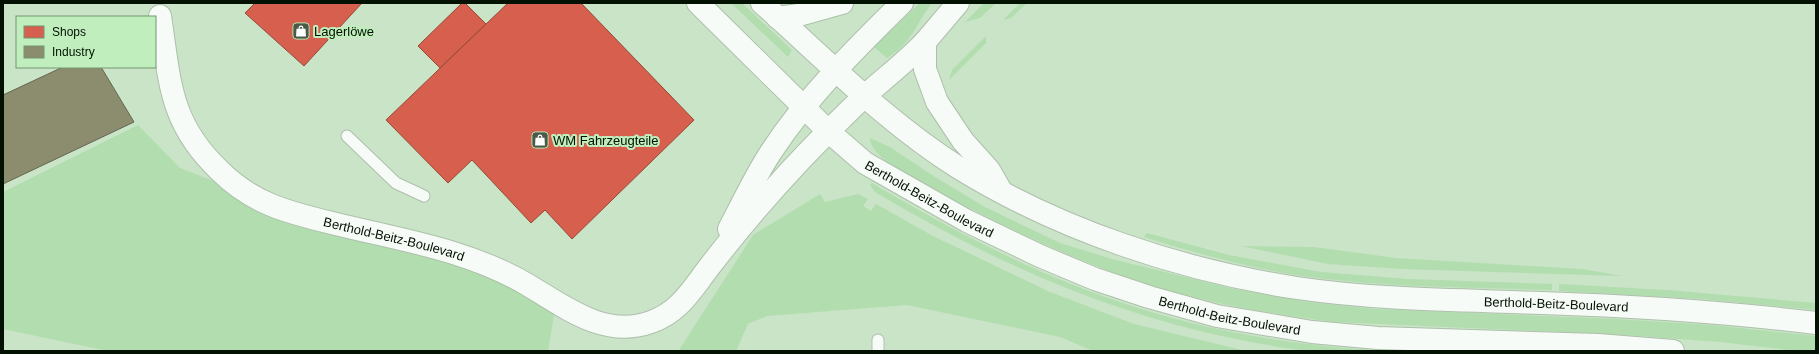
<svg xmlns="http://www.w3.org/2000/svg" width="1819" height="354" viewBox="0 0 1819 354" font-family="Helvetica,sans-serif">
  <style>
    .green { fill: #b2ddaf }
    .shops { fill: #d6604d; stroke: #974837 }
    .industry { fill: #8c8c6e; stroke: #63674e }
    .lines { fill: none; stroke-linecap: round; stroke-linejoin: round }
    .service-casing { stroke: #adc0ab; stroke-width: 13 }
    .minor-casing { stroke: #adc0ab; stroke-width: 24 }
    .tertiary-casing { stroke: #adc0ab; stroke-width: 24 }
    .secondary-casing { stroke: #adc0ab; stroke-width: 24 }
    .service { stroke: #f7fbf7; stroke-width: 11 }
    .minor { stroke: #f7fbf7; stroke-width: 22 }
    .tertiary { stroke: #f7fbf7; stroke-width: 22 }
    .secondary { stroke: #f7fbf7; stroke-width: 22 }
    .labels { text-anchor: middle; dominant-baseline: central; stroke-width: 4; stroke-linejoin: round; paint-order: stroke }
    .poi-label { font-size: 13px; fill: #031103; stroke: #c0efbd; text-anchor: start }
    .street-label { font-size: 13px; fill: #031103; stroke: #c0efbd }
  </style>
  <rect width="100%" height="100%" fill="#cae4c8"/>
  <g class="green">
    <polygon points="731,3 742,3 792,50 788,57"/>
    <path d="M 920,3 L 932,3 C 915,25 914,41 887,58 L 874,47 Z"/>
    <polygon points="984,3 996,3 980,18 965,22"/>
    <polygon points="1020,3 1027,3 1011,18 1003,20"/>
    <polygon points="986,36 986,43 949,80 952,70"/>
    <polygon points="138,125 180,168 362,238 495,277 555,310 548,351 108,351 3,329 3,192"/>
    <path d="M 870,138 L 890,147 L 932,175 L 985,207 L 1060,243 L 1112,259 L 1230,288 L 1308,302 L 1375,309 L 1617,319 L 1712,325 L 1816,336 L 1816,351 L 1797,351 L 1720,342 L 1625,335 L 1334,322 C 1273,314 1211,304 1153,286 C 1076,261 1002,227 931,188 C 915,179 871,159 870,138 Z"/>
    <path d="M 872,183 C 950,229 1031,272 1117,301 C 1204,331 1295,346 1387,351 C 1362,351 1336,352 1311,351 C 1285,349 1257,343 1231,338 C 1105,312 985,258 875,192 L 870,185 Z"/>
    <polygon points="820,194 825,202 858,194 868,199 863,206 871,211 876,204 933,236 1050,292 1134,324 1246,351 1093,351 1060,337 907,305 767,316 748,324 736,351 657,351 679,350 753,235"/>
    <path d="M 1147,233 L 1229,255 L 1321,272 L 1407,279 L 1552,284 L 1552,290 C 1467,287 1380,288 1295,275 C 1243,266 1194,253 1144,237 Z"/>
    <polygon points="1241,246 1314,247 1396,258 1582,269 1622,276 1401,269 1328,264"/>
    <polygon points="1559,284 1667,290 1816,303 1816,310 1702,299 1559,291"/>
  </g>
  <g class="shops">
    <polygon points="255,3 362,3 304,66 245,13"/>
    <polygon points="462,3 465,3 486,24 440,68 418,46"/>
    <polygon points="508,3 581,3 694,120 572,239 545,210 531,223 472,160 448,183 386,120"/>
  </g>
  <polygon class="industry" points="63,67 101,67 134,122 3,184 3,95"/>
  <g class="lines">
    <g class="service-casing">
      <g id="service">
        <polyline points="347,136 396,183 424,196"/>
        <polyline points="878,340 878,351"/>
      </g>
    </g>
    <g class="minor-casing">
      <g id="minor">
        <path id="s1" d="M 160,16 C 170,81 169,123 220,171 C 254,205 291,213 336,224 C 401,240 469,250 528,285 C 565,307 605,339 651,322 C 680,312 692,289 710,266 C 753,210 801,157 852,108 C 875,85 902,66 925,42"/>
        <polyline points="778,18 799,15 842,3"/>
        <polyline points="925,42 925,69 937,102 963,141 989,170 1001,191"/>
        <path d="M 729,229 C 743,203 755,176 771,152 C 807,97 855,49 902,3"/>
      </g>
    </g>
    <g class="tertiary-casing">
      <polyline id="tertiary" points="925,42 958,3"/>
    </g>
    <g class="secondary-casing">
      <g id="secondary">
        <path id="s2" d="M 698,3 L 828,131 L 865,163 L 967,221 L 1040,256 L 1095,279 L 1149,297 L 1217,316 L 1312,332 L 1378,338 L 1598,345 L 1673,351"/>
        <path id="s3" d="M 762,3 C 826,60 886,122 959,168 C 1060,230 1180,270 1297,288 C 1378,300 1460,300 1542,303 C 1634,306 1725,312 1816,323"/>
      </g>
    </g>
    <use href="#service" class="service"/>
    <use href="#minor" class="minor"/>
    <use href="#tertiary" class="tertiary"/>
    <use href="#secondary" class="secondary"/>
  </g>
  <defs>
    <g id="shop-square" transform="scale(0.9)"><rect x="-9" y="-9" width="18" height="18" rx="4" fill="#495b48" stroke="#c0efbd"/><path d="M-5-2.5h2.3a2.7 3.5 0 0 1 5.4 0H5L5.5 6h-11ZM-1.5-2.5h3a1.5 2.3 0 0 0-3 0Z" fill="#fff"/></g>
  </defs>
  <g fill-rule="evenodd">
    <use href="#shop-square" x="301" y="31"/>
    <use href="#shop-square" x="540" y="140"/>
  </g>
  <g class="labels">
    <g class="poi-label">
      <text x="314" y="31">Lagerlöwe</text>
      <text x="553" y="140">WM Fahrzeugteile</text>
    </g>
    <g class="street-label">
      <text stroke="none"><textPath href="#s2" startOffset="305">Berthold-Beitz-Boulevard</textPath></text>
      <text stroke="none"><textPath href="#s1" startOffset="360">Berthold-Beitz-Boulevard</textPath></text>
      <text stroke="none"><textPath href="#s3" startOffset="878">Berthold-Beitz-Boulevard</textPath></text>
      <text stroke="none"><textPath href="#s2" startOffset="629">Berthold-Beitz-Boulevard</textPath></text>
    </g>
  </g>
  <rect width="1819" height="354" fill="none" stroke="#031103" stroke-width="8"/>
  <rect x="16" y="16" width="140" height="52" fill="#c0efbd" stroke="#749673"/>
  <rect x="24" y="26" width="20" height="12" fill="#d6604d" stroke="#749673"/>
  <text x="52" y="36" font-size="12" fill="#031103">Shops</text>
  <rect x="24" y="46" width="20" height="12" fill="#8c8c6e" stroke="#749673"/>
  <text x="52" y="56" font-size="12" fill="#031103">Industry</text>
</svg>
